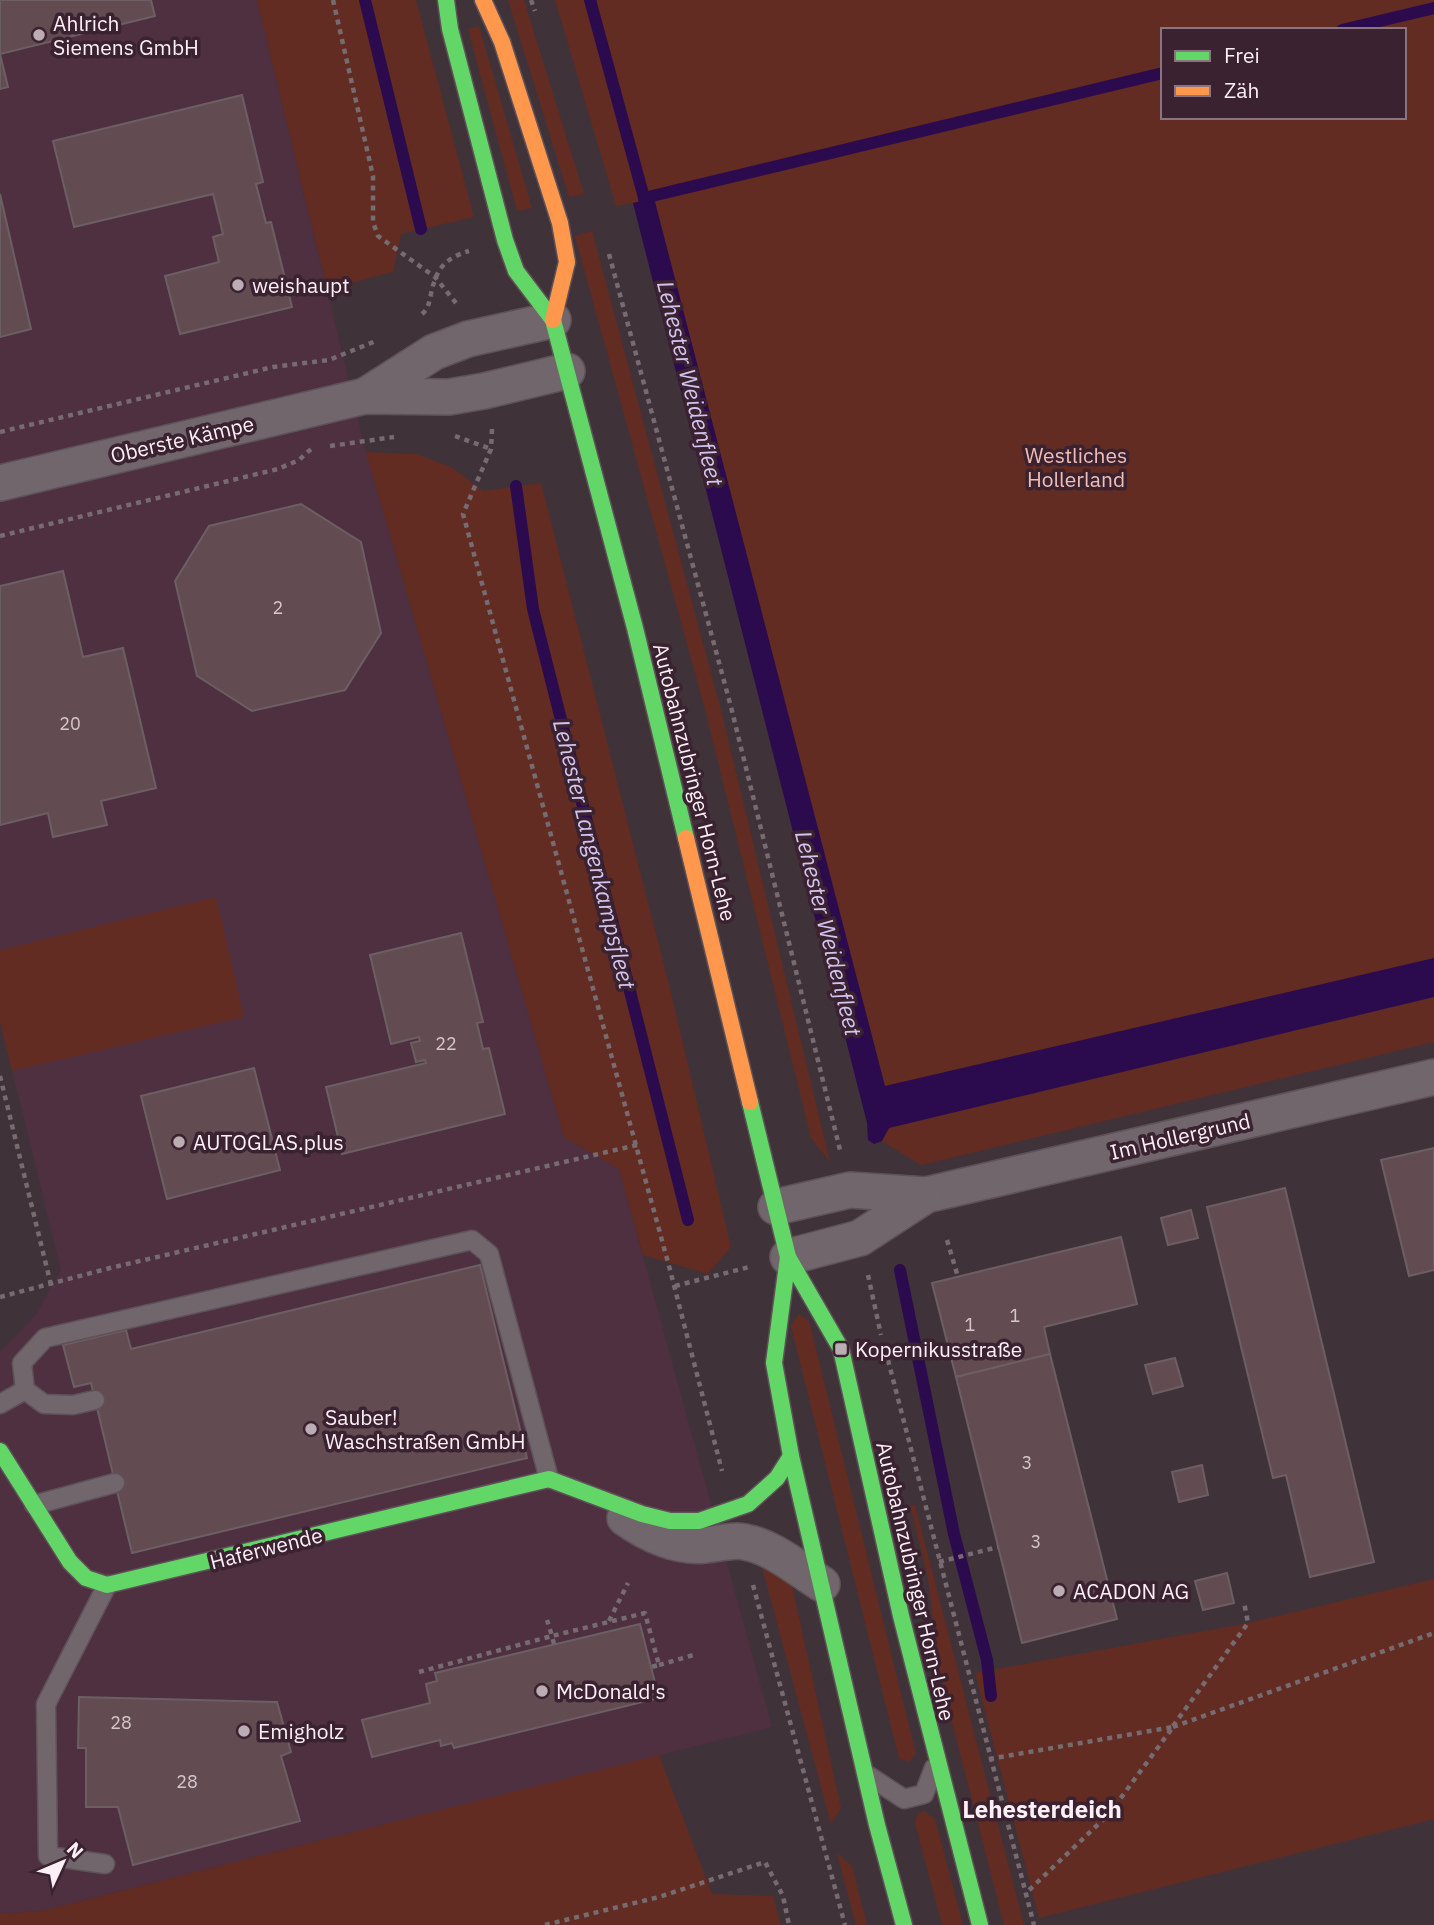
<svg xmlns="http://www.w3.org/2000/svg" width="1434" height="1925" viewBox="0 0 1434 1925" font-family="'IBM Plex Sans',sans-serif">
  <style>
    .built { fill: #4e3040 }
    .green { fill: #622c23; fill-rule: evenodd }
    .water { fill: #2c0a4e }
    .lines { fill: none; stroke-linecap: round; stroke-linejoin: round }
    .stream { stroke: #2c0a4e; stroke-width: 12 }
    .building { fill: #634b52; stroke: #6c5f63; stroke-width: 2 }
    .lane-casing { stroke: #5e5158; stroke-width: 21 }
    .street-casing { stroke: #5e5158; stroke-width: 38 }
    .fast-casing { stroke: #5e5158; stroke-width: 19 }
    .slow-casing { stroke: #5e5158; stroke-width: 19 }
    .path { stroke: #766b70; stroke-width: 4.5; stroke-dasharray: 5 5; stroke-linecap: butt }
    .lane { stroke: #71666c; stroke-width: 18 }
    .street { stroke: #71666c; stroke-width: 35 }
    .fast { stroke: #63d668; stroke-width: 16 }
    .slow { stroke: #ff974d; stroke-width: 16 }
    .poi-dot { fill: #bbadb4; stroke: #3b2230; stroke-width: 2.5 }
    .labels { text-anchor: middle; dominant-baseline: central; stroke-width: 7; stroke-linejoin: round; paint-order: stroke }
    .number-label { font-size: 18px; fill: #d6c6cd }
    .poi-label { font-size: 21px; fill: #fdeff6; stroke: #3b2230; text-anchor: start }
    .street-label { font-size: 21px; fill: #fdeff6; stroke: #3b2230 }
    .park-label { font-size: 21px; fill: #f0beb2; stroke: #3b2230 }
    .water-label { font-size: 23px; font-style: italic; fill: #d1c5ef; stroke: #3b2230 }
    .quarter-label { font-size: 24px; font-weight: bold; fill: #fdeff6; stroke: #3b2230 }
  </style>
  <rect width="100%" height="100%" fill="#403239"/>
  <polygon class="built" points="0,0 257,0 366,452 564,1137 619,1169 772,1727 41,1911 0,1914 0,1352 35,1316 61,1270 0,1022"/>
  <g class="green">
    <polygon points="257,0 416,0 474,217 401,234 393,272 327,289"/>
    <polygon points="508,0 524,0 584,194 569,197"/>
    <path d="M 555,0 L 1434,0 L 1434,981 L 870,1112 L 638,202 L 616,206 ZM 1163,30 L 1404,30 L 1404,117 L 1163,117 Z"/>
    <polygon points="479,26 532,208 517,211 468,29"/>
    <polygon points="592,231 721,710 830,1162 811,1138 706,713 575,236"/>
    <polygon points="366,452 417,454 453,468 483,491 541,483 670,989 731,1247 708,1274 643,1255 619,1169 564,1137"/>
    <polygon points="216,897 244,1017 12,1071 0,1022 0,950"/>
    <polygon points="1434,997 1434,1042 921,1165 882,1141 889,1128"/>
    <polygon points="799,1314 809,1321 916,1754 908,1762 899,1758 791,1326"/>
    <polygon points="910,1505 915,1505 1024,1925 1004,1925 939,1671 928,1578"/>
    <polygon points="762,1567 792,1586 841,1808 831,1824"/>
    <polygon points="1434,1579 1434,1819 1039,1918 975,1673 1248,1623"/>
    <polygon points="659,1755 712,1894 773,1896 781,1925 0,1925 0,1914 41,1911"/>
    <polygon points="924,1811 935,1819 963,1925 942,1925 915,1823 918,1814"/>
    <polygon points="837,1853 852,1866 867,1925 856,1925"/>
  </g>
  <polygon class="water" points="654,198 885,1086 1434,958 1434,997 889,1128 882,1141 874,1144 868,1140 867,1123 633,203"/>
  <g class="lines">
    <g class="stream">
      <polyline points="365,0 421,229"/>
      <polyline points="590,0 649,216"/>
      <polyline points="1342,30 1434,8"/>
      <polyline points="644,198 1163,73"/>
      <polyline points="516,486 533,609 688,1220"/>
      <polyline points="900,1270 954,1534 987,1660 991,1696"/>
    </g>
  </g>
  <g class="building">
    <polygon points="0,0 151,0 155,16 0,54"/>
    <polygon points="0,54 8,87 0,89"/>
    <polygon points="242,95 263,182 256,184 266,223 271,222 292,307 180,334 165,276 219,262 213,237 223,234 213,194 74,227 53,141"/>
    <polygon points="0,194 31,329 0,337"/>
    <polygon points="301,504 361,542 381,633 345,690 252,711 197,676 175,581 209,526"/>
    <polygon points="63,571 83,657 123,648 156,788 101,801 107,825 53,837 48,813 0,825 0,586"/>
    <polygon points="461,933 483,1022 477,1023 483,1049 489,1048 505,1114 342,1154 326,1087 426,1063 425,1060 416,1062 411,1043 420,1041 419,1037 391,1044 370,955"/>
    <polygon points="254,1068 280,1170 167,1199 141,1096"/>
    <polygon points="1434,1148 1434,1270 1409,1276 1381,1160"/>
    <polygon points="1285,1188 1374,1562 1310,1577 1286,1475 1273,1478 1207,1207"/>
    <polygon points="1191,1210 1198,1238 1168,1245 1161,1218"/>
    <polygon points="1121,1237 1137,1304 1044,1327 1050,1354 956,1377 932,1283"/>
    <polygon points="480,1265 527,1458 132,1553 91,1383 74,1387 63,1345 126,1330 131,1349"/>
    <polygon points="1050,1354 1117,1619 1022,1643 956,1377"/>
    <polygon points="1175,1358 1183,1386 1153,1394 1145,1365"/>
    <polygon points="1202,1465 1208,1495 1179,1502 1172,1472"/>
    <polygon points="1227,1573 1234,1603 1203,1610 1195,1581"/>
    <polygon points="640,1624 659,1698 454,1748 452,1743 441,1746 440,1740 372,1757 362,1720 430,1703 426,1684 437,1681 435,1673"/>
    <polygon points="79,1697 277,1702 291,1752 281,1756 300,1821 133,1865 118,1807 86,1807 86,1748 78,1748"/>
  </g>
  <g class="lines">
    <g class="lane-casing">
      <g id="lane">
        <polyline points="25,1390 22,1363 45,1338 472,1240 489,1254 549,1479"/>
        <polyline points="25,1390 44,1404 73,1405 95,1400"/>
        <polyline points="0,1404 25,1390"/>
        <polyline points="34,1505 115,1483"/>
        <polyline points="869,1776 904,1799 924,1794 934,1768"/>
        <polyline points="105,1864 48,1856 46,1704 107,1585"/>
      </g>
    </g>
    <g class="street-casing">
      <g id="street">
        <polyline points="365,396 434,352 468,339 553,320"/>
        <polyline points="0,483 365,396 449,397 484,391 567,371"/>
        <polyline points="776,1207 850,1190 926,1195 1434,1077"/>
        <polyline points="788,1257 860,1238 926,1195"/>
        <path d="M 625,1518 C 649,1535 676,1548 706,1545 C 719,1544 733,1539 745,1542 C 773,1547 798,1569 822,1584"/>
      </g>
    </g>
    <g class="fast-casing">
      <g id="fast">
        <polyline points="446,0 450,29 505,240 516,271 553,320 635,628 686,838"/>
        <polyline points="750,1102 788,1257 841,1349 901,1616 980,1925"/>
        <polyline points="788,1257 774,1363 791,1456 877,1825 904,1925"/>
        <polyline points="0,1451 70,1562 86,1578 107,1585 549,1479 642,1514 670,1521 699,1521 748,1504 777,1478 791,1456"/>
      </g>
    </g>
    <g class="slow-casing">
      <g id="slow">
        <polyline points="483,0 502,42 560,223 567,262 553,320"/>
        <polyline points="686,838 750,1102"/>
      </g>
    </g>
    <g class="path">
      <polyline points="333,0 373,176 373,222 378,236 435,277 456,303"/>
      <polyline points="531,0 535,11"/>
      <polyline points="609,254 731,707 841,1154"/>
      <path d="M 422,314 C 429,308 429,302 431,294 C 436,269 445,258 469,251"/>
      <polyline points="492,429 491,449 463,514 669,1266 722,1471"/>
      <polyline points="0,432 273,367 329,360 376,341"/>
      <polyline points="455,436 491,449"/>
      <polyline points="330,446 394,437"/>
      <polyline points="0,536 278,469 299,460 311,449"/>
      <polyline points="0,1076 51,1285"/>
      <polyline points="947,1240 958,1277"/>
      <polyline points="868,1275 881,1335"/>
      <polyline points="675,1286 749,1267"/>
      <polyline points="0,1297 110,1268 637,1145"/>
      <polyline points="888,1360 1034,1925"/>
      <polyline points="939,1562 998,1547"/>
      <polyline points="753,1585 845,1925"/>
      <polyline points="609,1621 628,1583"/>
      <polyline points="554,1644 552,1636 645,1613 659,1665 651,1667"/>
      <polyline points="659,1665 697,1654"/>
      <polyline points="419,1672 552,1636 547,1620"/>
      <polyline points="1173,1726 1248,1623 1244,1602"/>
      <polyline points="1173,1727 1434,1633"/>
      <polyline points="989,1759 1173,1727 1109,1814 1026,1893"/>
      <polyline points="545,1925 659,1897 765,1862 783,1896 789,1925"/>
    </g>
    <use href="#lane" class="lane"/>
    <use href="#street" class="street"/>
    <use href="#fast" class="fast"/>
    <use href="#slow" class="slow"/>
  </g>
  <g class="poi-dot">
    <circle cx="39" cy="35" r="7"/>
    <circle cx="238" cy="285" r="7"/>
    <circle cx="179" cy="1142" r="7"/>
    <rect x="834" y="1342" width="14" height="14" rx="3.5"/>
    <circle cx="311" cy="1429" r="7"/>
    <circle cx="1059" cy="1591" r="7"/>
    <circle cx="542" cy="1691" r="7"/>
    <circle cx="244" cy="1731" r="7"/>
  </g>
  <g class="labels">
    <g class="number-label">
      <text x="278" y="607">2</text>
      <text x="70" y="723">20</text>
      <text x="446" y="1043">22</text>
      <text x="1015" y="1315">1</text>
      <text x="970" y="1324">1</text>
      <text x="1027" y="1462">3</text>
      <text x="1036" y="1541">3</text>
      <text x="121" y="1722">28</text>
      <text x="187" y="1781">28</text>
    </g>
    <g class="poi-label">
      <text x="53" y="23">Ahlrich<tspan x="53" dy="24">Siemens GmbH</tspan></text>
      <text x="252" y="285">weishaupt</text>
      <text x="193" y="1142">AUTOGLAS.plus</text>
      <text x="855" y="1349">Kopernikusstraße</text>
      <text x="325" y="1417">Sauber!<tspan x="325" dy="24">Waschstraßen GmbH</tspan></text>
      <text x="1073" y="1591">ACADON AG</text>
      <text x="556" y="1691">McDonald's</text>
      <text x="258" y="1731">Emigholz</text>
    </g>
    <g class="street-label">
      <text transform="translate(182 439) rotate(-13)">Oberste Kämpe</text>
      <text transform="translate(695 782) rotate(76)">Autobahnzubringer Horn-Lehe</text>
      <text transform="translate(1180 1136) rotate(-13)">Im Hollergrund</text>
      <text transform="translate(266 1548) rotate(-14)">Haferwende</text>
      <text transform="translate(916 1581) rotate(77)">Autobahnzubringer Horn-Lehe</text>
    </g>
    <g class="park-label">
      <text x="1076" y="455">Westliches<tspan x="1076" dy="24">Hollerland</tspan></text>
    </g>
    <g class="water-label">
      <text transform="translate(691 383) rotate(76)">Lehester Weidenfleet</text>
      <text transform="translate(595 854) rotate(76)">Lehester Langenkampsfleet</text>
      <text transform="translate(829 933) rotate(76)">Lehester Weidenfleet</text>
    </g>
    <g class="quarter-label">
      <text x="1042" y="1809">Lehesterdeich</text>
    </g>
  </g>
  <rect x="1161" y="28" width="245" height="91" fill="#3b2230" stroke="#89747f" stroke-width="2"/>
  <rect x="1175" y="51" width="35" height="10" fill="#63d668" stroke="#89747f" stroke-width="2"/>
  <text x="1224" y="63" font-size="21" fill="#fdeff6">Frei</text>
  <rect x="1175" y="86" width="35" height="10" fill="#ff974d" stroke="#89747f" stroke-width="2"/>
  <text x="1224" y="98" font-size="21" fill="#fdeff6">Zäh</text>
  <g transform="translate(63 1862) rotate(46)" stroke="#3b2230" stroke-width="5" paint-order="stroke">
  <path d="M0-5L12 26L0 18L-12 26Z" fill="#fdeff6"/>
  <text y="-10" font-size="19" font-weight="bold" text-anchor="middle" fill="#fdeff6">N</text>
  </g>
</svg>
